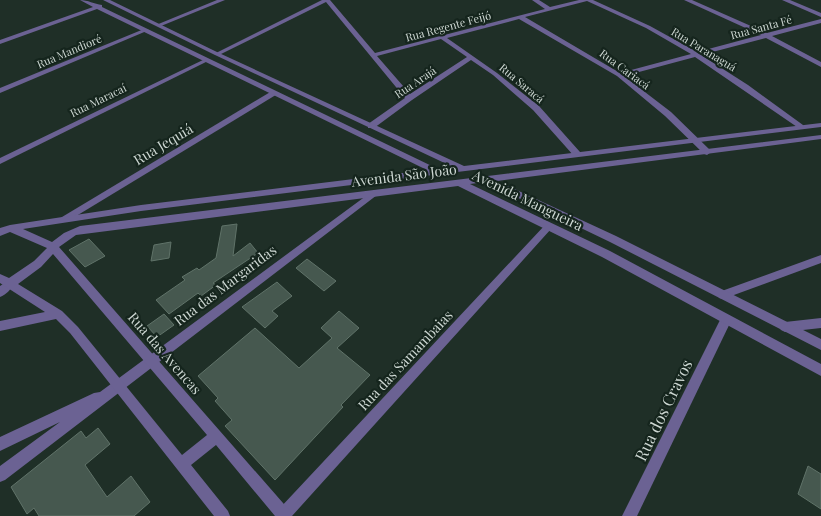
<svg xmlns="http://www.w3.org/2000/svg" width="821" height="516" viewBox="0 0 821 516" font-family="'Playfair Display',serif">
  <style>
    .building { fill: #46584f; stroke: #607369 }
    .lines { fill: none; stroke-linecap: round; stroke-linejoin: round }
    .minor { fill: #6b6293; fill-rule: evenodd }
    .tertiary { fill: #6b6293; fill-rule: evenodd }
    .labels { text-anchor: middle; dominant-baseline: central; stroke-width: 4.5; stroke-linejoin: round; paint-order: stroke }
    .far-street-label { font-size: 11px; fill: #cdd7d2; stroke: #15251d }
    .street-label { font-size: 14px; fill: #cdd7d2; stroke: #15251d }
    .near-street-label { font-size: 16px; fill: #cdd7d2; stroke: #15251d }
  </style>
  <rect width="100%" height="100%" fill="#1f2f27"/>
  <g class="building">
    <polygon points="237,224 233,256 250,243 258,253 213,283 216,285 201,296 198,293 169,314 156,300 185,280 182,277 197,268 199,270 216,258 222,226"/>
    <polygon points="89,239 105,256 85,267 69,250"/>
    <polygon points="171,242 169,258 151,261 154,245"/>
    <polygon points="307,259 336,281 324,291 296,268"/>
    <polygon points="277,282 292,296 272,311 278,316 265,328 242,307"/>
    <polygon points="339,311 359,328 337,348 370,375 341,405 343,407 275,480 225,426 232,420 215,401 218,398 198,376 255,328 299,368 332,338 321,328"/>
    <polygon points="164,314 174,325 157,337 147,326"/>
    <polygon points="98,428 110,444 85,465 107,497 131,476 150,502 134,516 39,516 34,508 27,514 11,487 81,431 86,438"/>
    <polygon points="808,466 821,474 821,509 798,494"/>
  </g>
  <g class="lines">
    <g class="minor">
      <polygon points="217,0 225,0 161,26 156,25"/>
      <path d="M 322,0 L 330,0 L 375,53 L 545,9 L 532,0 L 539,0 L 550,7 L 579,0 L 593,0 L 650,26 L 697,52 L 761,35 L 684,0 L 692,0 L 767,33 L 821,19 L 821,23 L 772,36 L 821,62 L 821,67 L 766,38 L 701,55 L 748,85 L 803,125 L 804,127 L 800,129 L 695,57 L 624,76 L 671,112 L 710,150 L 711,152 L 707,155 L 704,154 L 665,116 L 617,76 L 519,19 L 447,38 L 497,73 L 539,106 L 580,152 L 580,156 L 574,156 L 533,110 L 493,75 L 471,60 L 412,100 L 374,128 L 368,128 L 368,124 L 405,98 L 326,2 L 219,55 L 214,54 ZM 587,1 L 646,28 L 691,54 L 620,73 L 525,17 ZM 441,39 L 467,57 L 410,94 L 377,56 Z"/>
      <polygon points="782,0 790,0 821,13 821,17"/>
      <polygon points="144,29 149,30 0,93 0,88"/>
      <polygon points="205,59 210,60 0,164 0,158"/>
      <polygon points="272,91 279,93 68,221 62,221 60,219 62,217"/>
      <polygon points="374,190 378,193 377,195 5,480 0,482 0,466 60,422 0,451 0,437 94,393 100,392"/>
      <polygon points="548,224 551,225 553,227 551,229 292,516 278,516 279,509 545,225"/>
      <polygon points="821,255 821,263 723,299 719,298 718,295 719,292"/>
      <path d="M 9,280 L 13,281 L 14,284 C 11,289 6,295 0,297 L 0,286 Z"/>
      <polygon points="726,314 730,316 732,319 637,516 622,516 722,316"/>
      <polygon points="821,318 821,328 785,332 781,330 779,327 781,324 785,322"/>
    </g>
    <path class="tertiary" d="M 80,0 C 88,0 94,4 102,5 L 102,7 L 438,169 L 453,167 L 215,55 L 103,0 L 110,0 L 219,53 L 464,166 L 821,123 L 821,127 L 141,211 L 23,229 L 52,242 L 64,233 L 80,226 L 821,135 L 821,139 L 497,181 L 616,236 L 821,339 L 821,350 L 610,242 L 485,182 L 470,184 L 610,251 L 821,364 L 821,376 L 602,257 L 458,186 L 76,235 L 59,247 L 290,511 L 292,516 L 275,516 L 216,445 L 191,465 L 228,511 L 230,516 L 214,516 L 70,333 L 56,319 L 0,331 L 0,321 L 45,312 L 0,283 L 0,274 L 9,278 L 34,261 L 47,248 L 10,232 L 0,236 L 0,228 L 10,225 L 141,205 L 427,170 L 97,9 L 0,44 L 0,40 L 93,7 ZM 53,254 L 207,435 L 182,455 L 78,327 L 62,311 L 18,284 L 41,267 Z"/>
  </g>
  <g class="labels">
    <g class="far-street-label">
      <text transform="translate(448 26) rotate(-15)">Rua Regente Feijó</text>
      <text transform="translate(761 27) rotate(-15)">Rua Santa Fé</text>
      <text transform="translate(704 49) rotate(31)">Rua Paranaguá</text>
      <text transform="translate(69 51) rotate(-23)">Rua Mandioré</text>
      <text transform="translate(625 69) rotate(36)">Rua Cariacá</text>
      <text transform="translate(415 82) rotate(-34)">Rua Arajá</text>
      <text transform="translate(522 83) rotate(40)">Rua Saracá</text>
      <text transform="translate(98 100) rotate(-26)">Rua Maracaí</text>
    </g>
    <g class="street-label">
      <text transform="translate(163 144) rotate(-31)">Rua Jequiá</text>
      <text transform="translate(404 175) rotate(-7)">Avenida São João</text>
      <text transform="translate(528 200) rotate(26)">Avenida Mangueira</text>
      <text transform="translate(225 285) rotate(-37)">Rua das Margaridas</text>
      <text transform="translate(165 353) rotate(49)">Rua das Avencas</text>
      <text transform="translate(405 360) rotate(-47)">Rua das Samambaias</text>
    </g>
    <g class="near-street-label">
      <text transform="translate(663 410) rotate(-64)">Rua dos Cravos</text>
    </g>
  </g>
</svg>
